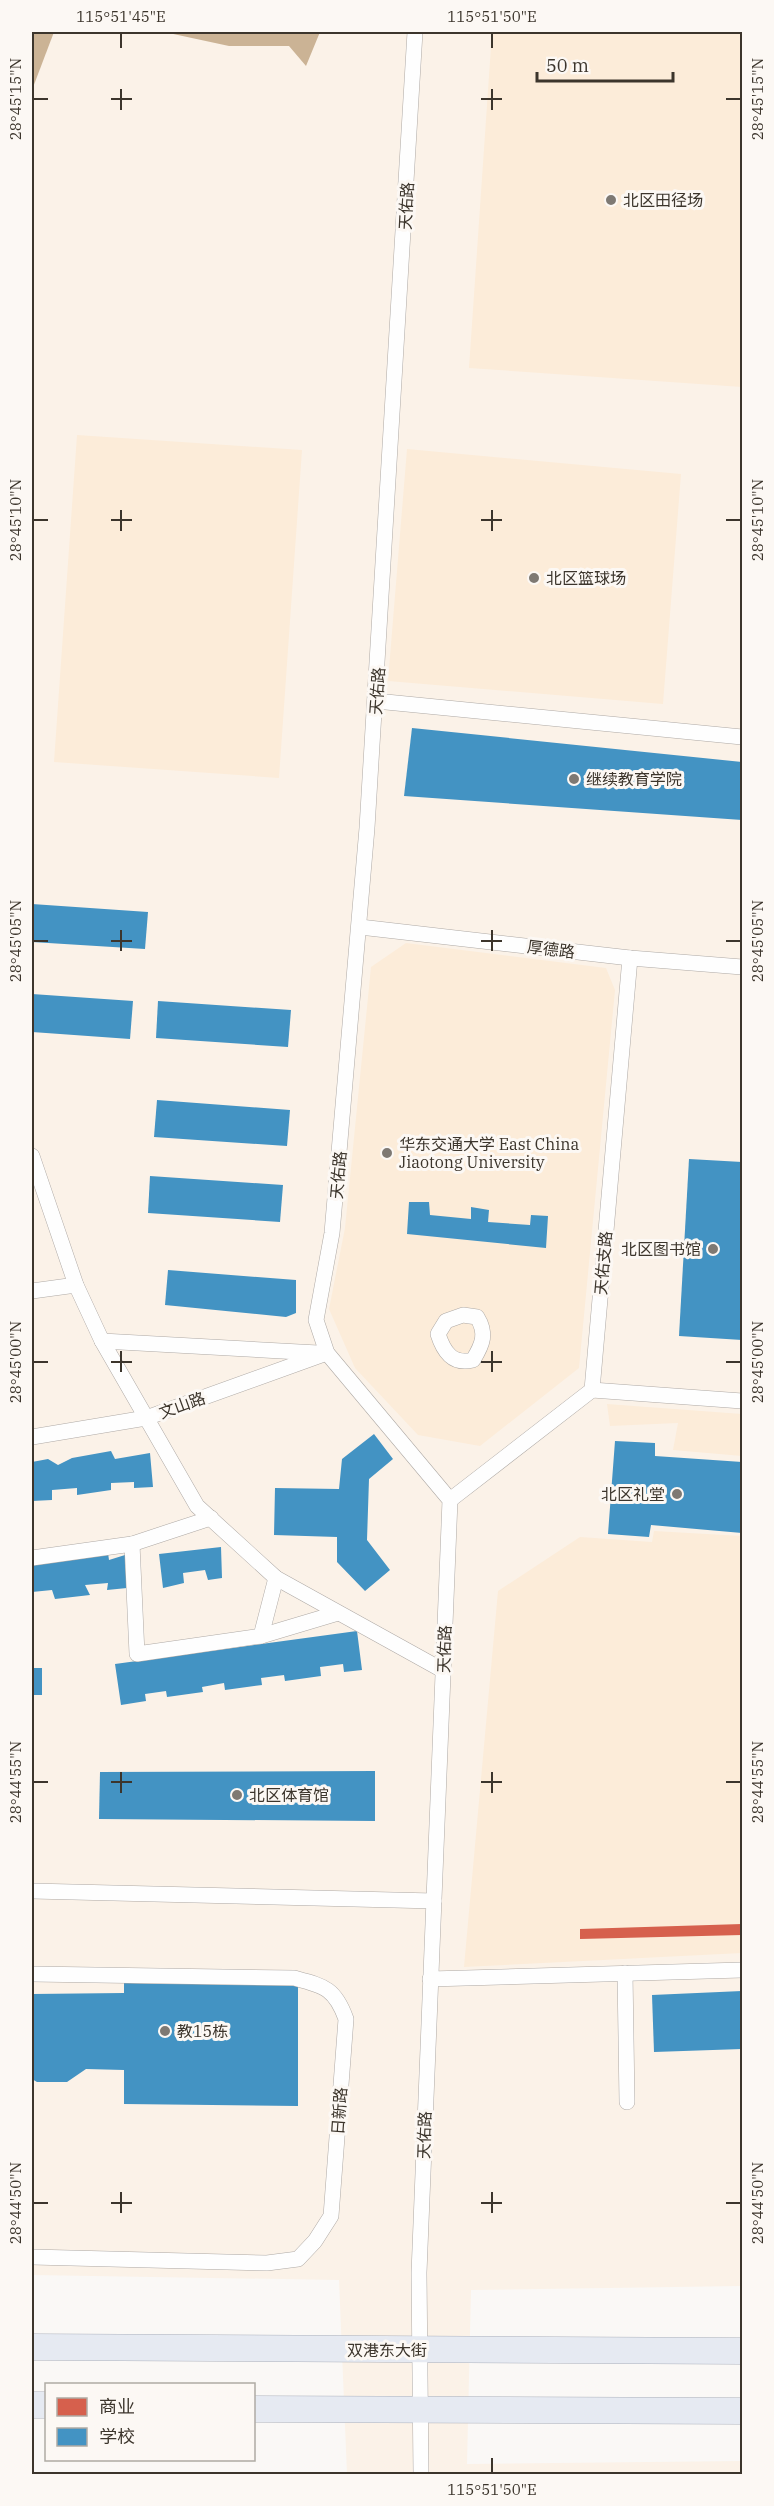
<svg xmlns="http://www.w3.org/2000/svg" width="774" height="2506" viewBox="0 0 774 2506" font-family="'IBM Plex Serif','Noto Sans SC',serif">
  <style>
    .built { fill: #fbf2e8 }
    .green { fill: #fcecd9 }
    .water { fill: #cbb395 }
    .shops { fill: #d6604d }
    .schools { fill: #4393c3 }
    .lines { fill: none; stroke-linecap: round; stroke-linejoin: round }
    .minor-casing { stroke: #aea9a5; stroke-width: 16 }
    .primary-casing { stroke: #adb2bd; stroke-width: 27 }
    .minor { stroke: #fefefe; stroke-width: 15 }
    .primary { stroke: #e6eaf2; stroke-width: 26 }
    .ticks { fill: none; stroke: #3c352c; stroke-width: 2 }
    .poi-dot { fill: #7e7973; stroke: #fcf8f4; stroke-width: 2 }
    .labels { text-anchor: middle; dominant-baseline: central; stroke-width: 6; stroke-linejoin: round; paint-order: stroke }
    .poi-label { font-size: 16px; fill: #3c352c; stroke: #fcf8f4; text-anchor: start }
    .street-label { font-size: 16px; fill: #3c352c; stroke: #fcf8f4 }
    .neatline { fill: none; stroke: #3c352c; stroke-width: 2 }
    .ticks-label { font-size: 15px; text-anchor: middle; fill: #3c352c }
  </style>
  <rect width="100%" height="100%" fill="#faf8f6"/>
  <polygon class="built" points="32,32 742,32 742,2286 471,2290 467,2464 742,2461 742,2474 347,2474 339,2280 32,2275"/>
  <g class="green">
    <polygon points="492,32 742,32 742,387 469,368"/>
    <polygon points="77,435 302,450 279,778 54,762"/>
    <polygon points="407,449 681,474 663,704 388,681"/>
    <polygon points="406,943 606,968 615,990 579,1368 480,1446 418,1435 355,1368 329,1309 345,1228 371,967"/>
    <polygon points="607,1404 742,1414 742,1456 673,1450 678,1423 610,1426"/>
    <polygon points="654,1531 742,1536 742,1953 464,1967 498,1591 580,1537 652,1542"/>
  </g>
  <g class="water">
    <polygon points="32,32 54,32 32,90"/>
    <polygon points="164,32 320,32 306,66 289,46 229,46"/>
  </g>
  <polygon class="shops" points="742,1924 742,1935 580,1939 580,1929"/>
  <g class="schools">
    <polygon points="412,728 742,762 742,820 404,796"/>
    <polygon points="32,904 148,912 145,949 32,942"/>
    <polygon points="32,994 133,1001 130,1039 32,1032"/>
    <polygon points="158,1001 291,1010 288,1047 156,1038"/>
    <polygon points="157,1100 290,1110 287,1146 154,1137"/>
    <polygon points="689,1159 742,1162 742,1340 679,1336"/>
    <polygon points="150,1176 283,1185 280,1222 148,1213"/>
    <polygon points="409,1202 429,1202 430,1215 471,1219 471,1207 489,1210 488,1222 530,1225 531,1215 548,1216 546,1248 407,1234"/>
    <polygon points="168,1270 296,1280 296,1313 286,1317 165,1305"/>
    <polygon points="374,1434 393,1459 369,1479 367,1540 390,1570 365,1591 337,1562 337,1537 274,1535 275,1488 339,1489 342,1459"/>
    <polygon points="615,1441 655,1443 655,1456 742,1462 742,1533 651,1525 649,1537 608,1534"/>
    <polygon points="111,1451 115,1459 150,1453 153,1487 134,1488 134,1482 111,1483 111,1490 77,1495 77,1488 52,1490 52,1500 32,1501 32,1462 48,1459 58,1465 72,1458"/>
    <polygon points="221,1547 222,1578 208,1580 205,1570 183,1573 184,1583 163,1588 159,1554"/>
    <polygon points="108,1553 109,1560 125,1555 127,1588 107,1590 108,1583 85,1585 90,1595 55,1599 52,1590 32,1592 32,1561"/>
    <polygon points="357,1631 362,1670 344,1672 343,1664 320,1667 321,1676 285,1681 284,1675 261,1678 262,1685 225,1690 224,1683 202,1687 203,1692 167,1697 166,1691 145,1694 146,1701 121,1705 115,1664"/>
    <rect x="32" y="1668" width="10" height="27"/>
    <polygon points="375,1771 375,1821 99,1819 100,1772"/>
    <polygon points="124,1983 298,1985 298,2106 124,2104 124,2070 86,2069 67,2082 37,2082 32,2079 32,1994 124,1993"/>
    <polygon points="742,1991 742,2049 654,2052 652,1995"/>
  </g>
  <g class="lines">
    <g class="minor-casing">
      <g id="minor">
        <polyline points="415,32 367,828 332,1233 316,1320 327,1353 450,1500 419,2273 421,2474"/>
        <polyline points="376,701 742,737"/>
        <polyline points="360,927 630,958 742,967"/>
        <polyline points="32,1156 76,1285 102,1341 197,1506 276,1578 444,1671"/>
        <polyline points="32,1291 76,1285"/>
        <path d="M 463,1315 L 477,1317 C 487,1333 483,1344 473,1360 C 453,1365 444,1353 438,1334 L 446,1321 Z"/>
        <polyline points="102,1341 318,1353"/>
        <polyline points="592,1390 742,1401"/>
        <polyline points="32,1437 146,1418 327,1353"/>
        <polyline points="450,1500 592,1390 630,958"/>
        <polyline points="132,1544 211,1518"/>
        <polyline points="32,1558 132,1544 137,1654 261,1636 338,1613"/>
        <polyline points="261,1636 276,1578"/>
        <polyline points="32,1891 434,1901"/>
        <polyline points="625,1973 627,2102"/>
        <path d="M 32,1974 L 294,1978 C 324,1986 335,1988 346,2019 L 331,2216 L 315,2241 L 298,2259 L 267,2263 L 32,2257"/>
        <polyline points="430,1979 742,1970"/>
      </g>
    </g>
    <g class="primary-casing">
      <g id="primary">
        <polyline points="32,2347 742,2351"/>
        <polyline points="32,2405 46,2405"/>
        <polyline points="254,2409 742,2411"/>
      </g>
    </g>
    <use href="#minor" class="minor"/>
    <use href="#primary" class="primary"/>
  </g>
  <path class="ticks" d="M 121,33 L 121,48M 492,33 L 492,48M 121,89 L 121,110M 492,89 L 492,110M 33,99 L 48,99M 111,99 L 132,99M 481,99 L 502,99M 726,99 L 741,99M 121,510 L 121,531M 492,510 L 492,531M 33,520 L 48,520M 111,520 L 132,520M 481,520 L 502,520M 726,520 L 741,520M 121,930 L 121,951M 492,930 L 492,951M 33,941 L 48,941M 111,941 L 132,941M 481,941 L 502,941M 726,941 L 741,941M 121,1351 L 121,1372M 492,1351 L 492,1372M 33,1362 L 48,1362M 111,1362 L 132,1362M 481,1362 L 502,1362M 726,1362 L 741,1362M 121,1772 L 121,1793M 492,1772 L 492,1793M 33,1782 L 48,1782M 111,1782 L 132,1782M 481,1782 L 502,1782M 726,1782 L 741,1782M 121,2192 L 121,2213M 492,2192 L 492,2213M 33,2203 L 48,2203M 111,2203 L 132,2203M 481,2203 L 502,2203M 726,2203 L 741,2203M 492,2458 L 492,2473"/>
  <g class="poi-dot">
    <circle cx="611" cy="200" r="6"/>
    <circle cx="534" cy="578" r="6"/>
    <circle cx="574" cy="779" r="6"/>
    <circle cx="387" cy="1153" r="6"/>
    <circle cx="713" cy="1249" r="6"/>
    <circle cx="677" cy="1494" r="6"/>
    <circle cx="237" cy="1795" r="6"/>
    <circle cx="165" cy="2031" r="6"/>
  </g>
  <g class="labels">
    <g class="poi-label">
      <text x="623" y="200">北区田径场</text>
      <text x="546" y="578">北区篮球场</text>
      <text x="586" y="779">继续教育学院</text>
      <text x="399" y="1144">华东交通大学 East China<tspan x="399" dy="18">Jiaotong University</tspan></text>
      <text x="701" y="1249" text-anchor="end">北区图书馆</text>
      <text x="665" y="1494" text-anchor="end">北区礼堂</text>
      <text x="249" y="1795">北区体育馆</text>
      <text x="177" y="2031">教15栋</text>
    </g>
    <g class="street-label">
      <text transform="translate(406 206) rotate(-87)">天佑路</text>
      <text transform="translate(377 691) rotate(-86)">天佑路</text>
      <text transform="translate(551 949) rotate(7)">厚德路</text>
      <text transform="translate(338 1175) rotate(-85)">天佑路</text>
      <text transform="translate(603 1263) rotate(-85)">天佑支路</text>
      <text transform="translate(182 1405) rotate(-20)">文山路</text>
      <text transform="translate(444 1649) rotate(-88)">天佑路</text>
      <text transform="translate(339 2111) rotate(-86)">日新路</text>
      <text transform="translate(424 2135) rotate(-88)">天佑路</text>
      <text x="387" y="2350">双港东大街</text>
    </g>
  </g>
  <rect width="774" height="2506" fill="none" stroke="#fcf8f4" stroke-width="66"/>
  <rect x="45" y="2383" width="210" height="78" fill="#fcf8f4" stroke="#afaaa4" stroke-width="1.5"/>
  <rect x="57" y="2398" width="30" height="18" fill="#d6604d" stroke="#afaaa4" stroke-width="1.5"/>
  <text x="99" y="2413" font-size="18" fill="#3c352c">商业</text>
  <rect x="57" y="2428" width="30" height="18" fill="#4393c3" stroke="#afaaa4" stroke-width="1.5"/>
  <text x="99" y="2443" font-size="18" fill="#3c352c">学校</text>
  <path d="M537 72v9h136v-9" fill="none" stroke="#3c352c" stroke-width="3"/>
  <text x="546" y="72" font-size="18" fill="#3c352c" stroke="#fcf8f4" stroke-width="4.5" paint-order="stroke">50 m</text>
  <rect x="33" y="33" width="708" height="2440" class="neatline"/>
  <g class="ticks-label">
    <text x="121" y="22">115°51'45"E</text>
    <text x="492" y="22">115°51'50"E</text>
    <text transform="translate(16 99) rotate(-90)" y="5">28°45'15"N</text>
    <text transform="translate(758 99) rotate(-90)" y="5">28°45'15"N</text>
    <text transform="translate(16 520) rotate(-90)" y="5">28°45'10"N</text>
    <text transform="translate(758 520) rotate(-90)" y="5">28°45'10"N</text>
    <text transform="translate(16 941) rotate(-90)" y="5">28°45'05"N</text>
    <text transform="translate(758 941) rotate(-90)" y="5">28°45'05"N</text>
    <text transform="translate(16 1362) rotate(-90)" y="5">28°45'00"N</text>
    <text transform="translate(758 1362) rotate(-90)" y="5">28°45'00"N</text>
    <text transform="translate(16 1782) rotate(-90)" y="5">28°44'55"N</text>
    <text transform="translate(758 1782) rotate(-90)" y="5">28°44'55"N</text>
    <text transform="translate(16 2203) rotate(-90)" y="5">28°44'50"N</text>
    <text transform="translate(758 2203) rotate(-90)" y="5">28°44'50"N</text>
    <text x="492" y="2495">115°51'50"E</text>
  </g>
</svg>
